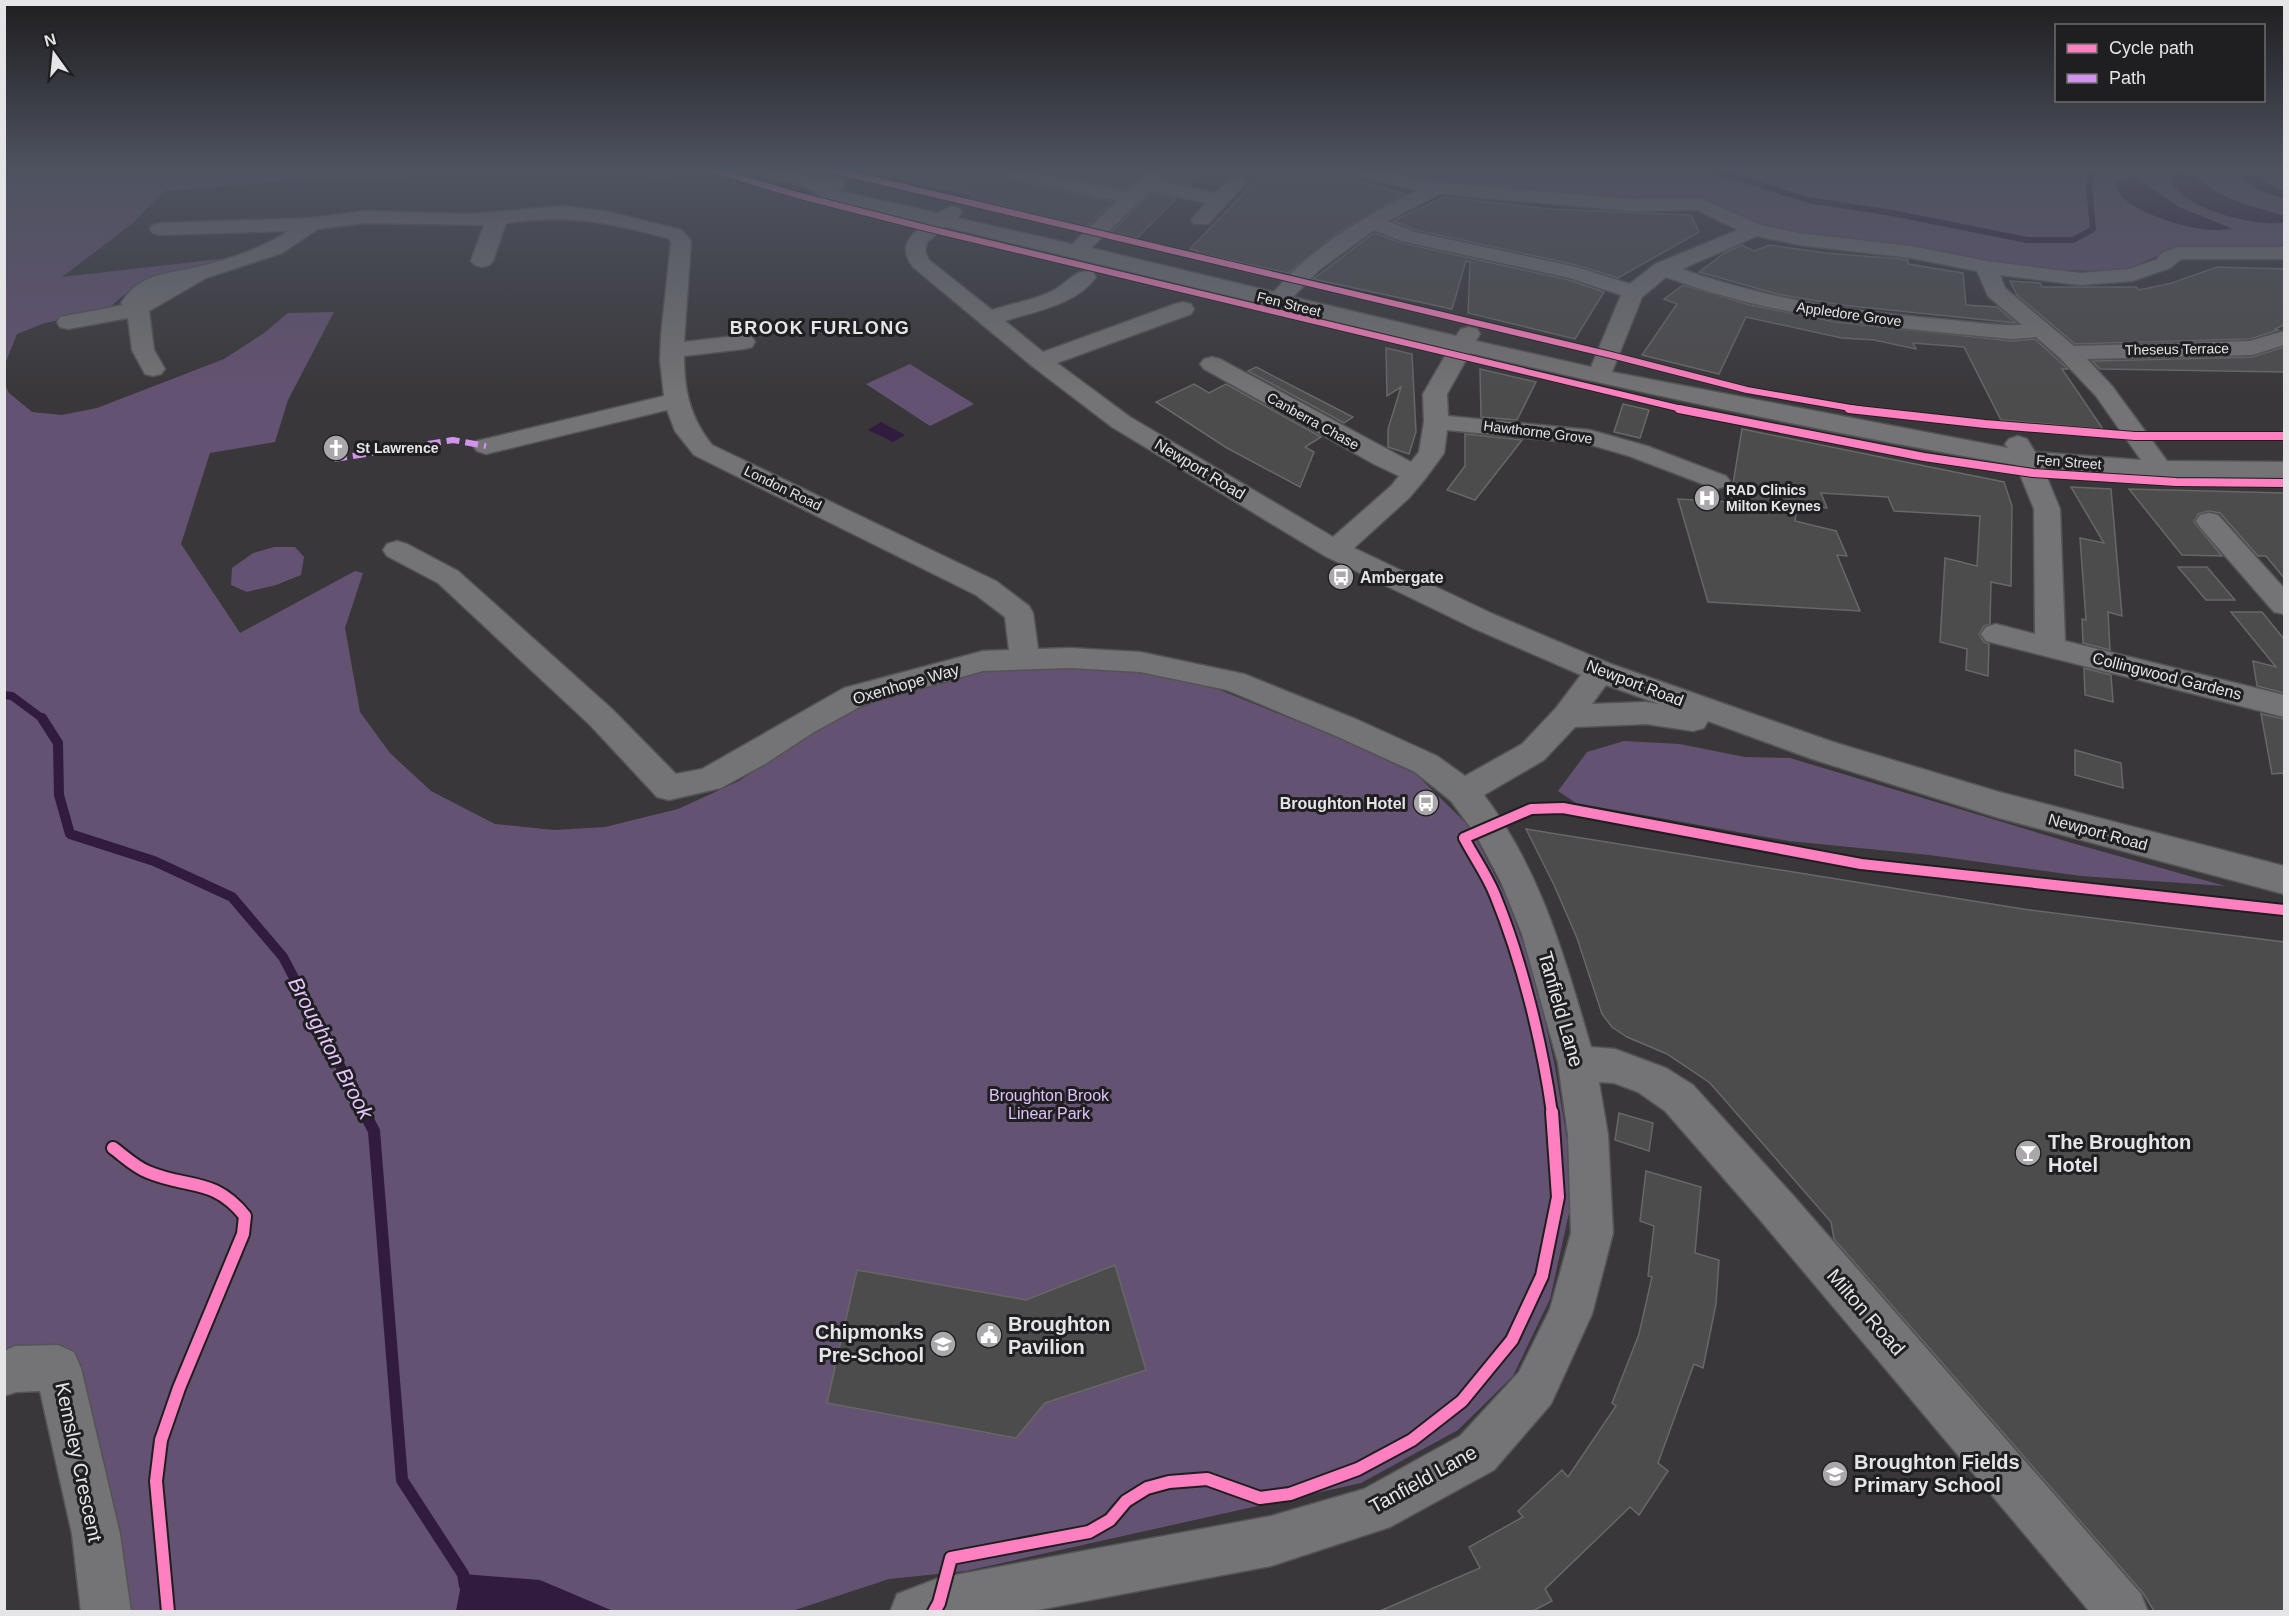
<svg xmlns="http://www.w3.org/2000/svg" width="2289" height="1616" viewBox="0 0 2289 1616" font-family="Arial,sans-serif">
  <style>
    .green { fill: #645272 }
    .water { fill: #311b3f }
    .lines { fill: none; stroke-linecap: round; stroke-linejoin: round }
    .stream-far3 { stroke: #311b3f; stroke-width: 6 }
    .stream-far2 { stroke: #311b3f; stroke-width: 8 }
    .stream-far1 { stroke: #311b3f; stroke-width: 10 }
    .stream { stroke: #311b3f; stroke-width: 12 }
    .building { fill: #4d4c4d; stroke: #676768; stroke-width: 1.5 }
    .minor-casing { stroke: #545355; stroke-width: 3 }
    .minor { fill: #747375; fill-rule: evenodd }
    .quiet { stroke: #d193ec; stroke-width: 6; stroke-dasharray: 13 6; stroke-linecap: butt }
    .cycleway-far3-casing { stroke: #1f1e20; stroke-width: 8 }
    .cycleway-far2-casing { stroke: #1f1e20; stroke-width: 10 }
    .cycleway-far1-casing { stroke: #1f1e20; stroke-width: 14 }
    .cycleway-casing { stroke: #1f1e20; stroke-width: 16 }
    .cycleway-far3 { stroke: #ff80c0; stroke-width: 6 }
    .cycleway-far2 { stroke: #ff80c0; stroke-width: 8 }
    .cycleway-far1 { stroke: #ff80c0; stroke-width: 10 }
    .cycleway { stroke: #ff80c0; stroke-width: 12 }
    .labels { text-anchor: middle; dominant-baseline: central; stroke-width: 6; stroke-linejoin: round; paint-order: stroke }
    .far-street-label { font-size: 14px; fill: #e5e4e6; stroke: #1f1e20 }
    .far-poi-label { font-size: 14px; font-weight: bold; fill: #e5e4e6; stroke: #1f1e20; text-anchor: start }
    .street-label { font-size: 16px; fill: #e5e4e6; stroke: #1f1e20 }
    .poi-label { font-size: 16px; font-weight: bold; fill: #e5e4e6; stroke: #1f1e20; text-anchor: start }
    .park-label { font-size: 16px; fill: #e0c0f9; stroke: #1f1e20 }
    .far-district-label { font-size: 18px; font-weight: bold; letter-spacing: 1.5px; fill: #e5e4e6; stroke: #1f1e20 }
    .near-street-label { font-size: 20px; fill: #e5e4e6; stroke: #1f1e20 }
    .near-poi-label { font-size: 20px; font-weight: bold; fill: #e5e4e6; stroke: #1f1e20; text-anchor: start }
    .near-water-label { font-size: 21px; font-style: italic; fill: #e6c5ff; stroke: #1f1e20 }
  </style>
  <rect width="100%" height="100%" fill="#39373a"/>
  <g class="green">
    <polygon points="5,168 647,168 668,179 640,175 450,175 309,179 164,191 133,223 62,277 228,258 163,275 135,286 106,310 45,323 17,334 5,364"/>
    <polygon points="1369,168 2284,168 2284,249 2173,249 2124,271 2036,270 1909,247 1763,227 1698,199 1598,197 1441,183"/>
    <polygon points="334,312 288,400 275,442 210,453 181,544 240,633 355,571 363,573 345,628 360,712 390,753 431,791 495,824 554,830 605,827 678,809 739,781 819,726 895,693 972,672 1050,666 1131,670 1210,686 1334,736 1416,774 1470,827 1506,897 1534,972 1554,1062 1575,1186 1550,1299 1513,1376 1458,1430 1361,1483 966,1571 889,1579 792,1611 123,1611 71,1354 5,1355 4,383 9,393 32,412 62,415 97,408 224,359 264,333 288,313"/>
    <polygon points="910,364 974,404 930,426 866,384"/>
    <polygon points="274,547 295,547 304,557 301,575 276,585 247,592 231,585 232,568 253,553"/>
    <polygon points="1624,741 1680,744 1745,757 1790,758 2072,843 2225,886 2081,876 1929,855 1789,841 1576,803 1558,791 1587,752"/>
  </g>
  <g class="water">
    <path d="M 2181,172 C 2198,176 2207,187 2222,195 C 2242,205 2264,209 2284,216 L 2284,223 C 2255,226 2181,210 2170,178 L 2174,173 Z"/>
    <path d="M 2250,174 L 2284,192 L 2284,198 C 2269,195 2256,191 2244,179 L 2245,175 Z"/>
    <path d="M 2136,178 L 2179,207 L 2233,229 C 2220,230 2208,231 2196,228 C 2177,225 2112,206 2116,182 Z"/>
    <polygon points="881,422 905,435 893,442 868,430"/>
    <polygon points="463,1574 540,1580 613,1611 456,1611"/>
  </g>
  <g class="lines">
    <g class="stream-far3">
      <polyline points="1693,168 1725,174 1808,200 1892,213 2027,240 2073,240 2093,229 2089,186 2091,175 2099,171 2121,168"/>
      <polyline points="4,178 12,168"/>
    </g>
    <polyline class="stream-far2" points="4,695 12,696 43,719"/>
    <polyline class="stream-far1" points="42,718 58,743 59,795 70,834 154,861 232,897 283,957 365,1113"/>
    <polyline class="stream" points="364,1112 374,1131 402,1480 463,1574 465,1586"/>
  </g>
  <g class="building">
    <polygon points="900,168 983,168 987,174 1112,202 1086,227 969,199 974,195 899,178"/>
    <polygon points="1031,168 1148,168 1126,190"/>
    <polygon points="1172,168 1207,168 1190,185 1164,180"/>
    <polygon points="1280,168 1294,172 1301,168 1314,168 1405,194 1339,232 1288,273 1196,253 1198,251 1190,249 1256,180"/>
    <polygon points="1152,193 1176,199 1137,238 1110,233"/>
    <polygon points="1444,197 1550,209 1691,215 1699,232 1618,278 1576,265 1416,230 1393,221"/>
    <polygon points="1374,233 1402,243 1569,280 1604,292 1575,339 1468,313 1470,262 1466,261 1452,309 1313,279"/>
    <polygon points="1742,245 1754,251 1770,245 1826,253 1901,259 1908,260 1908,264 1963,273 1966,305 1997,307 2016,323 1841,305 1777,294 1699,272 1726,252"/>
    <polygon points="2217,267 2284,269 2284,325 2275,329 2278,330 2250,339 2075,344 2017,295 2010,281 2040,283 2042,287 2136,287 2139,290 2172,283"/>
    <polygon points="1683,285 1750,305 1836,322 2012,341 2035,339 2068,369 2062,369 2103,429 2001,420 1964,347 1913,343 1916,349 1874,340 1842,338 1746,317 1719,374 1642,355 1677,304 1664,299"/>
    <polygon points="2284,347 2284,372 2100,369 2092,361 2252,357"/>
    <polygon points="1386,348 1412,354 1416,432 1409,454 1388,447 1388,429 1401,387 1387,396"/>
    <polygon points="1256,367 1312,396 1353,417 1344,423 1248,371"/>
    <polygon points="1480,369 1536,382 1517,420 1481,417"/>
    <polygon points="1194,384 1209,393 1226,384 1321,437 1305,447 1314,452 1300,487 1227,448 1156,402"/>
    <polygon points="1623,404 1649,410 1640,438 1614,432"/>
    <polygon points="1742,429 2004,482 2012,506 2011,586 1991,582 1990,624 1984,626 1979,634 1984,642 1989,644 1988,676 1966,670 1967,649 1940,642 1945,558 1977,566 1980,516 1894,511 1888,497 1821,493 1827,508 1797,506 1795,521 1836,531 1847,556 1837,555 1860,611 1708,602 1678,499 1730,502"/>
    <polygon points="1465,434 1522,440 1475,500 1447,490 1465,466"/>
    <polygon points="2071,487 2111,489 2122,616 2108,612 2110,650 2083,643 2082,619 2086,620 2080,538 2104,543"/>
    <polygon points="2129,489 2284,493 2284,578 2266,556 2258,556 2220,513 2209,511 2198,514 2194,522 2222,556 2182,555"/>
    <polygon points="2178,567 2207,567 2235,600 2206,600"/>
    <polygon points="2231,612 2262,612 2284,639 2284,693 2257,686 2253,661 2276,667"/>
    <polygon points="2084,668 2111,675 2113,702 2085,695"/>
    <polygon points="2261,714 2284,719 2284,773 2272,774"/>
    <polygon points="2075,750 2121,763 2123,788 2075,775"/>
    <polygon points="1526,829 2023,909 2284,942 2284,1611 2154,1611 2143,1593 1834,1239 1831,1222 1710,1083 1667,1054 1627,1037 1612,1027 1602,1014 1577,938 1554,885"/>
    <polygon points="1619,1113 1653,1123 1649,1151 1615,1140"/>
    <polygon points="1646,1171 1701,1187 1695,1253 1719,1260 1716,1304 1703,1368 1694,1364 1658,1463 1668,1471 1639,1515 1630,1507 1545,1589 1552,1601 1533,1611 1380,1611 1480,1568 1469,1547 1523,1517 1518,1511 1562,1470 1568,1477 1616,1406 1612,1403 1639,1334 1652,1277 1648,1276 1654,1226 1640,1221"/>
    <polygon points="1115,1265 1146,1370 1045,1403 1016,1438 827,1403 857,1270 1026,1300"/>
  </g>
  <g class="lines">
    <g class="minor-casing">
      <g id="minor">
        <path d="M 745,168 L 777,168 L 814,177 L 842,180 L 845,184 L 842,188 L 836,190 L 838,191 L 938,213 L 952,206 L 959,208 L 962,212 L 957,218 L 1072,244 L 1117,201 L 987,172 L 985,168 L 1020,168 L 1127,192 L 1151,168 L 1170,168 L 1160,181 L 1215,193 C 1225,184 1231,173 1245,177 L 1248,181 L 1208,224 L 1194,224 L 1191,220 L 1206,203 L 1151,191 L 1091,248 L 1274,292 C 1313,245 1365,217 1418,190 L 1340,172 L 1338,168 L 1373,168 L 1436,182 L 1632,199 L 1700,198 L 1761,225 L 1799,233 L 1911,246 L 1987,261 L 2080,273 L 2129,269 L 2156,260 L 2162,253 L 2177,247 L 2284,247 L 2284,259 L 2181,259 L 2170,268 L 2132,281 L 2080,285 L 2000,275 L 2005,288 L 2074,346 L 2250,341 L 2284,331 L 2284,345 L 2252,355 L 2087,359 L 2112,386 L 2167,461 L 2284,462 L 2284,478 L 2160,477 L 2043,468 L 2060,509 L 2065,641 L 2284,695 L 2284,717 L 1986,641 L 1981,634 L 1986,627 L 1996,624 L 2035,634 L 2034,509 L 2016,465 C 1833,434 1651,395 1470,353 L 1447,394 L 1448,416 L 1590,430 L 1647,446 L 1726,476 L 1730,481 L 1726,486 L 1717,489 L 1708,486 L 1629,456 L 1588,444 L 1447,430 L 1444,453 L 1425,479 L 1409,498 L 1354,548 L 1493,614 L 1611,664 L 1833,742 L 1999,792 L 2284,866 L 2284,894 L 1999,818 L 1812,759 L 1708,721 L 1704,728 L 1693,731 L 1646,724 L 1575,727 L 1544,760 L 1484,795 C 1542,873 1564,956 1591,1047 L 1615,1049 L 1666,1068 L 1693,1085 L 1791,1193 L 2141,1594 L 2148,1612 L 2090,1612 L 1761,1221 L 1665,1111 L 1638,1092 L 1614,1083 L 1599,1082 L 1608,1135 L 1613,1233 L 1592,1314 L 1551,1404 L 1494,1470 L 1390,1527 L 1271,1566 L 1027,1612 L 890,1612 L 897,1594 L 939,1578 L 1271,1516 L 1364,1489 L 1460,1436 L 1519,1372 L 1550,1309 L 1571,1233 L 1568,1135 L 1558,1063 L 1522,934 L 1501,882 L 1476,835 L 1451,801 L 1415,772 L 1336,736 L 1227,690 L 1140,672 L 1070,668 L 983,671 L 865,704 L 814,732 L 765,764 L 721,788 L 669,800 L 657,797 L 590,725 L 438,583 L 387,556 L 383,550 L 387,544 L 397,541 L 407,544 L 458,571 L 612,709 L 676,774 L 702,769 L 844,688 L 983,651 L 1009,650 L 1005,617 L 976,595 L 694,455 L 675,431 L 667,410 L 486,454 L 477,451 L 473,446 L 477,441 L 664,396 L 660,360 L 661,336 L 671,242 L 668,238 C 605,222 571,214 506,223 L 493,261 L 489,265 L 482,267 L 475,265 L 471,261 L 484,225 L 365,223 L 318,229 L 282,253 L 206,278 L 149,311 L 154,350 L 165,369 L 161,374 L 153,376 L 145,374 L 132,350 L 128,318 L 68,329 L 60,327 L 57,322 L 60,317 L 123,305 L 121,303 C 140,274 162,275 193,268 C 226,260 260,250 288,231 L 160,235 L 153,233 L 150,229 L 153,225 L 160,223 L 311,218 L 365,211 L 470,214 L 562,206 L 605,211 L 682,230 L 691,241 L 684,342 L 744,335 L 752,337 L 755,342 L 752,347 L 744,349 L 684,356 C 684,391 690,417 712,445 L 996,581 L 1029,606 L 1033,613 L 1038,649 L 1070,648 L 1140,652 L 1244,674 L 1358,720 L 1437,756 L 1465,776 L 1522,744 L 1556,708 L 1581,675 L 1473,628 L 1325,556 L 1112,427 L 1032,366 L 913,267 C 898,247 909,236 926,223 L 824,199 L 807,187 L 747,172 ZM 1439,194 L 1632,211 L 1697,210 L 1738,230 L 1655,264 L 1630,284 L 1576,267 L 1415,232 L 1388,221 ZM 946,227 L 1449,349 L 1423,394 L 1424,422 L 1419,452 L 1411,462 L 1220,359 L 1212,357 L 1204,359 L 1200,364 L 1204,369 L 1374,464 L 1399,476 L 1391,486 L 1333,537 L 1130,417 L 1057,363 L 1191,314 L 1194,309 L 1191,304 L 1183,302 L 1175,304 L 1043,352 L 1005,321 C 1035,311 1076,305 1096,277 L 1093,272 C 1076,268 1069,281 1056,289 C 1039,299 1010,304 992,310 L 929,260 L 925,251 L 927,242 ZM 1374,230 L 1402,241 L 1570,278 L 1621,295 L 1591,367 L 1476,341 L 1480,334 L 1477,329 L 1469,327 L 1461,329 L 1456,336 L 1293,297 L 1319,270 ZM 1757,236 L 1799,245 L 1911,258 L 1977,271 L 1988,296 L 2022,325 C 1994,326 1966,321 1939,319 C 1851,311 1765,299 1682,269 ZM 1666,277 C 1777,319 1895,328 2012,339 L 2036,337 L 2060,358 L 2096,396 L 2141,460 L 2035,452 L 2027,439 L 2018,436 L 2009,439 L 2005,444 L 2008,448 L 1612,372 L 1642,297 ZM 1606,685 L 1659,704 L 1646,702 L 1592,704 Z"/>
        <polygon points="2209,513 2218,515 2284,588 2284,614 2274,612 2200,527 2196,521 2200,515"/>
        <polygon points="58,1345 74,1352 81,1368 120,1534 131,1612 81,1612 72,1534 40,1391 16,1392 4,1396 4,1351 15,1346"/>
      </g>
    </g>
    <use href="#minor" class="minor"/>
    <polyline class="quiet" points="334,459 453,440 486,446"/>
    <g class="cycleway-far3-casing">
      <g id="cycleway-far3">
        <polyline points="707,168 797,195 930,229 1686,410"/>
        <polyline points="824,168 1611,355 1747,390 1862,410"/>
      </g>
    </g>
    <g class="cycleway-far2-casing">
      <g id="cycleway-far2">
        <polyline points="1679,409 1924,457 2033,473 2176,482 2284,483"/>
        <polyline points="1849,409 1985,424 2135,436 2284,436"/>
      </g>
    </g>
    <g class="cycleway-far1-casing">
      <path id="cycleway-far1" d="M 1552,1113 C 1542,1042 1522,961 1495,895 C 1487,875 1474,857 1464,838 L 1531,809 L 1563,808 L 1861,864 L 2284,910"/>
    </g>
    <g class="cycleway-casing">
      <g id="cycleway">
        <path d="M 113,1148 C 124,1156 135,1167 148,1172 C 188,1189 214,1177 245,1216 L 243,1234 L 179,1388 L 161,1440 L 156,1481 L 168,1612"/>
        <polyline points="934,1612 939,1603 951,1558 1089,1532 1110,1520 1126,1501 1147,1488 1169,1482 1207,1479 1260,1498 1290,1494 1358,1469 1412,1440 1462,1401 1512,1340 1542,1276 1558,1197 1552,1112"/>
      </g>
    </g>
    <use href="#cycleway-far3" class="cycleway-far3"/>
    <use href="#cycleway-far2" class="cycleway-far2"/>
    <use href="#cycleway-far1" class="cycleway-far1"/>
    <use href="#cycleway" class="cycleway"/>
  </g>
  <linearGradient id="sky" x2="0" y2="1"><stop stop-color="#1f1e20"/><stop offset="0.43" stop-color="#4e5360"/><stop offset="1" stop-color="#4e5360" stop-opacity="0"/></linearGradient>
  <rect width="2289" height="394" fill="url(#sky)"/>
  <defs>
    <g id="church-disc" transform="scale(1.35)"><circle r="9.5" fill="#a9a7aa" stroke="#1f1e20"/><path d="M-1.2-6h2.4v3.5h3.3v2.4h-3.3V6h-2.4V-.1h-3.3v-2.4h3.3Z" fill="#fff"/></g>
    <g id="hospital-disc" transform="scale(1.35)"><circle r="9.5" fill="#a9a7aa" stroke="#1f1e20"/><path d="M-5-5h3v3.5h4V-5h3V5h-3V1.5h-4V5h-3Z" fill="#fff"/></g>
    <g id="bus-disc" transform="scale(1.35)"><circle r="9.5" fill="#a9a7aa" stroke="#1f1e20"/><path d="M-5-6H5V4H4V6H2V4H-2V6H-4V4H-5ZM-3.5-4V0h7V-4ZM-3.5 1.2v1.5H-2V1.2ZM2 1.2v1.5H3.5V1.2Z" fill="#fff"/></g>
    <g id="bar-disc" transform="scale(1.35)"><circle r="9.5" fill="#a9a7aa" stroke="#1f1e20"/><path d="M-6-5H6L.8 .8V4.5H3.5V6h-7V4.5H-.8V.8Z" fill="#fff"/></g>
    <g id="civic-disc" transform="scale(1.35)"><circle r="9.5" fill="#a9a7aa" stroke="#1f1e20"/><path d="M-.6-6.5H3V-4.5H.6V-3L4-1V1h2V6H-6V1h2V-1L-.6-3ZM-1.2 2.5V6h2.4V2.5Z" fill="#fff"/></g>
    <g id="school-disc" transform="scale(1.35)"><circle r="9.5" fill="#a9a7aa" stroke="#1f1e20"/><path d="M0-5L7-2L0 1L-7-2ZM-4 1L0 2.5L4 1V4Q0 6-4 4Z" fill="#fff"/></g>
  </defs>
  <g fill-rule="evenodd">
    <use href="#church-disc" x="336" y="448"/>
    <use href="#hospital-disc" x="1707" y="498"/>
    <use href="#bus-disc" x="1341" y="577"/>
    <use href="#bus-disc" x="1426" y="803"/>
    <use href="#bar-disc" x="2028" y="1153"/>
    <use href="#civic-disc" x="989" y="1335"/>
    <use href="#school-disc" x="943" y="1344"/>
    <use href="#school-disc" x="1835" y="1474"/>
  </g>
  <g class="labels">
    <g class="far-street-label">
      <text transform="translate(1289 304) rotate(14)">Fen Street</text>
      <text transform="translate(1849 314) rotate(8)">Appledore Grove</text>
      <text transform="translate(2177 349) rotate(-1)">Theseus Terrace</text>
      <text transform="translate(1313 421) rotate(29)">Canberra Chase</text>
      <text transform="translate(1538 432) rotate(7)">Hawthorne Grove</text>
      <text transform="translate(2069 462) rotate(4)">Fen Street</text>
      <text transform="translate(783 488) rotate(26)">London Road</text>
    </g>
    <g class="far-poi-label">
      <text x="356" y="448">St Lawrence</text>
      <text x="1726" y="490">RAD Clinics<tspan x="1726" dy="16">Milton Keynes</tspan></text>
    </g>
    <g class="street-label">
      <text transform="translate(1200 469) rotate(31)">Newport Road</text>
      <text transform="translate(2167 676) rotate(14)">Collingwood Gardens</text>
      <text transform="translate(1635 683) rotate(21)">Newport Road</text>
      <text transform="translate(906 684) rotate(-16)">Oxenhope Way</text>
      <text transform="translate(2098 832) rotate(15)">Newport Road</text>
    </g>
    <g class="poi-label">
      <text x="1360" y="577">Ambergate</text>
      <text x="1406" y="803" text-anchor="end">Broughton Hotel</text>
    </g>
    <g class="park-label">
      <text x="1049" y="1095">Broughton Brook<tspan x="1049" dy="18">Linear Park</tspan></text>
    </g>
    <g class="far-district-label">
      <text x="820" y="328">BROOK FURLONG</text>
    </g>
    <g class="near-street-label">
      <text transform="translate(1561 1009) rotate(74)">Tanfield Lane</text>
      <text transform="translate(1866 1312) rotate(49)">Milton Road</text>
      <text transform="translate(79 1462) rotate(78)">Kemsley Crescent</text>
      <text transform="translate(1423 1479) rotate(-29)">Tanfield Lane</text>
    </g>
    <g class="near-poi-label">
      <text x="2048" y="1142">The Broughton<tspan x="2048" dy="23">Hotel</tspan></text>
      <text x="1008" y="1324">Broughton<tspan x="1008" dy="23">Pavilion</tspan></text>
      <text x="924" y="1332" text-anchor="end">Chipmonks<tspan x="924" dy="23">Pre-School</tspan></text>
      <text x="1854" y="1462">Broughton Fields<tspan x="1854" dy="23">Primary School</tspan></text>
    </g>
    <g class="near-water-label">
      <text transform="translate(331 1048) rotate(62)">Broughton Brook</text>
    </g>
  </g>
  <rect width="2289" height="1616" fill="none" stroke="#e5e4e6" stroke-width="12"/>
  <rect x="2055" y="24" width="210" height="78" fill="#1f1e20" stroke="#6e6d6f" stroke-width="1.5"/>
  <rect x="2067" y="44" width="30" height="9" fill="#ff80c0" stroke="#6e6d6f" stroke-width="1.5"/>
  <text x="2109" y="54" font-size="18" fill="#e5e4e6">Cycle path</text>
  <rect x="2067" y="74" width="30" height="9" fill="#d193ec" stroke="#6e6d6f" stroke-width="1.5"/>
  <text x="2109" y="84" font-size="18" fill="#e5e4e6">Path</text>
  <g transform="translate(54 54) rotate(345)" stroke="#1f1e20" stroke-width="4.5" paint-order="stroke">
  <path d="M0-4.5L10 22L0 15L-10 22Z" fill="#e5e4e6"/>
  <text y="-9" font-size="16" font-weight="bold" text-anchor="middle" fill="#e5e4e6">N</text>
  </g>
</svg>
